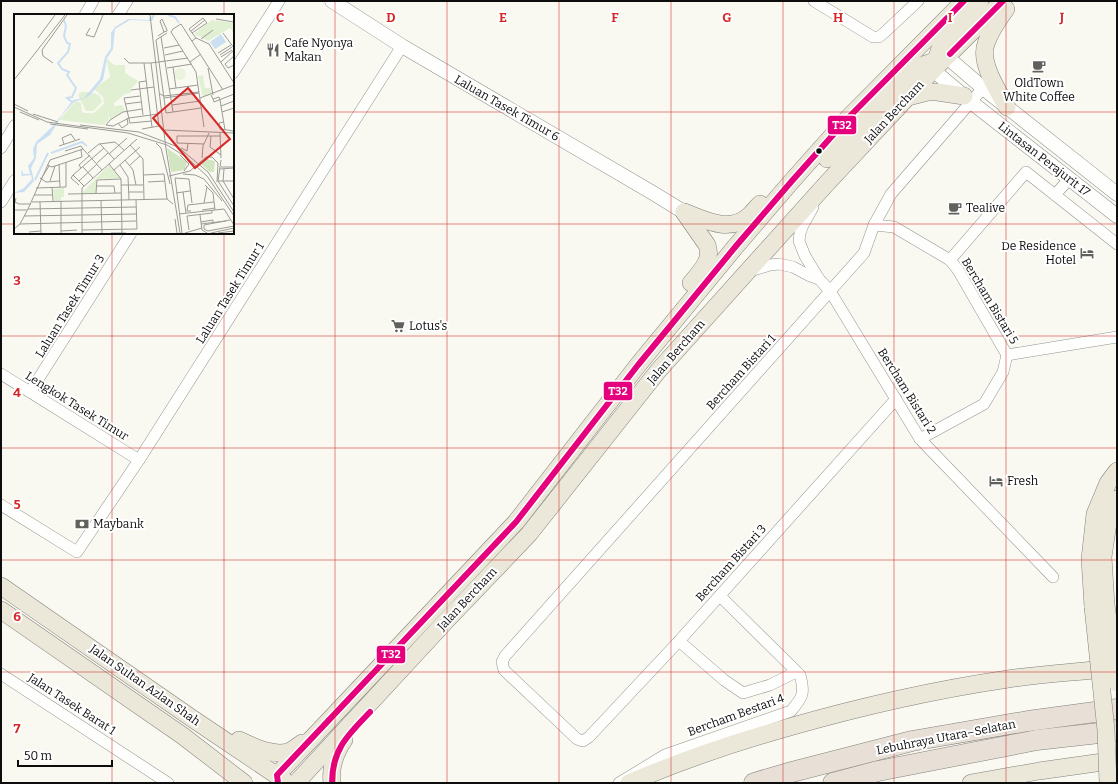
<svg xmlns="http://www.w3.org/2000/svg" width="1118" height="784" viewBox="0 0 1118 784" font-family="Bitter,serif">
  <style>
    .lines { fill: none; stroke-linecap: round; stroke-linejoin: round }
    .minor-casing { stroke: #949390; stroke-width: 12 }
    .tertiary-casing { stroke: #949390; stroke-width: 15 }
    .primary-casing { stroke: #81817d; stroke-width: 18 }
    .motorway-casing { stroke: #81817d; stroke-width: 21 }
    .minor { stroke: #fefefd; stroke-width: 11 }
    .tertiary { stroke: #fefefd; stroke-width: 14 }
    .primary { stroke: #ebe8d9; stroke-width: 17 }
    .motorway { stroke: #e8e0d6; stroke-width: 20 }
    .primary-bridge-casing { stroke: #81817d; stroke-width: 18; stroke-linecap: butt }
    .primary-bridge { stroke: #ebe8d9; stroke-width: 17 }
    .bus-1-casing { stroke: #fff; stroke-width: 9 }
    .bus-1 { stroke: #e5007d; stroke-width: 6 }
    .grid { fill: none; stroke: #d62828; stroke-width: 1; stroke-opacity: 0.55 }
    .bus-dot { fill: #0d0d0d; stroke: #fff; stroke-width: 1.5 }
    .labels { text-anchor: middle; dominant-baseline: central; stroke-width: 4; stroke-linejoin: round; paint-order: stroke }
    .poi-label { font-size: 12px; fill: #0d0d0d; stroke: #fff; text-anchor: start }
    .street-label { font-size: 12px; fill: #0d0d0d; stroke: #fff }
    .inset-river { fill: none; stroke: #cae0f2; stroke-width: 2 }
    .inset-road { fill: none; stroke: #9b9b96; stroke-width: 1 }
    .view { fill: #d62828; fill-opacity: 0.15; stroke: #d62828; stroke-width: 2 }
    .inset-edge { fill: none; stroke: #0d0d0d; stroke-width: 2 }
    .grid-label { font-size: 13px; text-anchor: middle; font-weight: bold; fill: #d62828; stroke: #fff; stroke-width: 4; stroke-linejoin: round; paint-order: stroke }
    .line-badge { stroke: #fff; stroke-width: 1.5 }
    .badge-label { font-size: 11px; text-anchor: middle; font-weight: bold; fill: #fff }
  </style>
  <rect width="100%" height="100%" fill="#faf9f1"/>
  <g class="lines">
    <g class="minor-casing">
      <g id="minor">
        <polyline points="814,1 873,37 879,37 885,32 918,1"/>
        <polyline points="85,15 93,1"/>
        <polyline points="118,15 127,1"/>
        <polyline points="233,73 279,1"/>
        <polyline points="1,148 15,125"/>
        <polyline points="1055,195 1069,179"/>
        <polyline points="1,202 15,180"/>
        <polyline points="813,207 803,225 800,233 799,241 805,256 819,279 830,291 920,439 1053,577"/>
        <polyline points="874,225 894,227 950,260 958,270 1007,355 1117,337"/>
        <polyline points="950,260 1026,172 1117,244"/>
        <polyline points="750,271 770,265 779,264 793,267 808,275 819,279"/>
        <polyline points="1,374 139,460"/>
        <polyline points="30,392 131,233"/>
        <polyline points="896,399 679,641 589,737 583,741 577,739 504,670 502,662 505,656 864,253 874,225 891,194 983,88"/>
        <polyline points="920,439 984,404 1003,372 1007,355"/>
        <polyline points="1,505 77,552 139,460 402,46"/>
        <polyline points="679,641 724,680 743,693 770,685 796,672"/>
        <polyline points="1,674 168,783"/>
        <path d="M 619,783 L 665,755 L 791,711 C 803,697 805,693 800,675 L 720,596"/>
      </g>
    </g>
    <g class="tertiary-casing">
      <g id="tertiary">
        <polyline points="332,1 402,46 653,193 684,212"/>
        <polyline points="947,57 983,88 1117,194"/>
        <polyline points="933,70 971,102 1117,216"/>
      </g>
    </g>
    <g class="primary-casing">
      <g id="primary">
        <path d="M 1006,9 C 998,20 990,31 986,44 C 979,62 998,91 1007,107"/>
        <polyline points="934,68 940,48 946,38 980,1"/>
        <polyline points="908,97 928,92 937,92 964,96"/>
        <polyline points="827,159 893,89 917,68 926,64 943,58"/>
        <path d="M 684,212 C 705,220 730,234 750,215 C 753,212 757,207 760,204"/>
        <path d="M 684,212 L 707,245 C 713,260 700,272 691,283"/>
        <polyline points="1,586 190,717 285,781"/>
        <polyline points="1106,605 1103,557 1108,523 1117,499"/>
        <polyline points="1093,607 1090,559 1095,514 1108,483 1117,471"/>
        <polyline points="1,610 183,736 244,783"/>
        <path d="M 239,740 C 254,747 272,756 288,752 C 293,750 298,746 302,743"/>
        <polyline points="277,775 317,733 516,522 638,365 736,246 791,182 849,117 964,1"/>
        <polyline points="296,783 445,622 529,534 658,371 828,182 933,70 1003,1"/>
        <path d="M 332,783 C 330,767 335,753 344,740"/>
        <path d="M 629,783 C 680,761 733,743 786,728 C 859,707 933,690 1008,679 C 1043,674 1078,672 1113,668"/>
        <polyline points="971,783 1039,771 1117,760"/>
      </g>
    </g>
    <g class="motorway-casing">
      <g id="motorway">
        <polyline points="754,783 788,773 912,741 1028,721 1117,709"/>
        <polyline points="833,783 878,771 1037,740 1117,731"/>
      </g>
    </g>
    <use href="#minor" class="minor"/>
    <use href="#tertiary" class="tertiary"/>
    <use href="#primary" class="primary"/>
    <use href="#motorway" class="motorway"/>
    <g class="primary-bridge-casing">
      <g id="primary-bridge">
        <polyline points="1106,605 1117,683"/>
        <polyline points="1093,607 1106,730 1108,783"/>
      </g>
    </g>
    <use href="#primary-bridge" class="primary-bridge"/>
    <g class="bus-1-casing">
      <g id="bus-1">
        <polyline points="950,54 1003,1"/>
        <polyline points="278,783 277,775 516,522 638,365 736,246 791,182 849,117 964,1"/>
        <path d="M 332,783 C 332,749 348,735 370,712"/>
      </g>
    </g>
    <use href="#bus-1" class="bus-1"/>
  </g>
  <path class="grid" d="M 112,1 L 112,15M 224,1 L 224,15M 335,1 L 335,783M 447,1 L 447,783M 559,1 L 559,783M 671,1 L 671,783M 783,1 L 783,783M 894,1 L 894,783M 1006,1 L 1006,783M 1,112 L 15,112M 233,112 L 1117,112M 1,224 L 15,224M 233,224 L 1117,224M 112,233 L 112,783M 224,233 L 224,783M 1,336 L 1117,336M 1,448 L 1117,448M 1,560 L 1117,560M 1,672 L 1117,672"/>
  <defs>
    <g id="restaurant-bare" transform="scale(1.08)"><path d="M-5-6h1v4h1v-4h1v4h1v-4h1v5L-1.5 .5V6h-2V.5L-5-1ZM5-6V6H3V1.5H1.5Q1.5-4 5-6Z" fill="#60605d" stroke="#fff" stroke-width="2.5" paint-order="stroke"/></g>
    <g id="cafe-bare" transform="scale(1.08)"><path d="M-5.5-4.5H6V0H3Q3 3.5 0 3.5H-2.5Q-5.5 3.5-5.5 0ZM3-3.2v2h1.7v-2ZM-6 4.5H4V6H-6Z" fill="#60605d" stroke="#fff" stroke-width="2.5" paint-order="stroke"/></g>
    <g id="hotel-bare" transform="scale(1.08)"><path d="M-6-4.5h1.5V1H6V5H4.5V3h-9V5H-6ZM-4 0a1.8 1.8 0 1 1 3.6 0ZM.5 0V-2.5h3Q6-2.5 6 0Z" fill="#60605d" stroke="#fff" stroke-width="2.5" paint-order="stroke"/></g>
    <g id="supermarket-bare" transform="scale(1.08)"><path d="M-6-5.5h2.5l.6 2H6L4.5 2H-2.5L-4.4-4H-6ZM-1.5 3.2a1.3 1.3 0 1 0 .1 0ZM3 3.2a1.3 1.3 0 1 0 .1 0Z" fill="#60605d" stroke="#fff" stroke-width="2.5" paint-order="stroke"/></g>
    <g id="bank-bare" transform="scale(1.08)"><path d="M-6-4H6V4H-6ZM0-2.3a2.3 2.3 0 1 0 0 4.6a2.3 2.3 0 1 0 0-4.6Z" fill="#60605d" stroke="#fff" stroke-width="2.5" paint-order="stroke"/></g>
  </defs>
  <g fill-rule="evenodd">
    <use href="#restaurant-bare" x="273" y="50"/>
    <use href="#cafe-bare" x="1039" y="66"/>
    <use href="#cafe-bare" x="955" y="208"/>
    <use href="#hotel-bare" x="1087" y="253"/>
    <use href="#supermarket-bare" x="398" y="326"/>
    <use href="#hotel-bare" x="996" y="481"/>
    <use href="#bank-bare" x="82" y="524"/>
  </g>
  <circle class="bus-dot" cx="819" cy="151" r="3.5"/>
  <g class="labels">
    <g class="poi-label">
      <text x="284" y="43">Cafe Nyonya<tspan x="284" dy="14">Makan</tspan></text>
      <text x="1039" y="83" text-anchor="middle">OldTown<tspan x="1039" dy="14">White Coffee</tspan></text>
      <text x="966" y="208">Tealive</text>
      <text x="1076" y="246" text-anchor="end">De Residence<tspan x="1076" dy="14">Hotel</tspan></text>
      <text x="409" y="326">Lotus's</text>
      <text x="1007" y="481">Fresh</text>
      <text x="93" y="524">Maybank</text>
    </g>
    <g class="street-label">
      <text transform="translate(507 108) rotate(30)">Laluan Tasek Timur 6</text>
      <text transform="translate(894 112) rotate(-47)">Jalan Bercham</text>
      <text transform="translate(1044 159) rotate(38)">Lintasan Perajurit 17</text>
      <text transform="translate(230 293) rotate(-58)">Laluan Tasek Timur 1</text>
      <text transform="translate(990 301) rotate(59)">Bercham Bistari 5</text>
      <text transform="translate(70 306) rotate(-58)">Laluan Tasek Timur 3</text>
      <text transform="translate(676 352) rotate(-49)">Jalan Bercham</text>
      <text transform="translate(741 372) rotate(-48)">Bercham Bistari 1</text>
      <text transform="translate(907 391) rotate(58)">Bercham Bistari 2</text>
      <text transform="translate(77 406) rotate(32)">Lengkok Tasek Timur</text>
      <text transform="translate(731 563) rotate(-48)">Bercham Bistari 3</text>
      <text transform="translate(467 599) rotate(-47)">Jalan Bercham</text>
      <text transform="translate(145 685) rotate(35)">Jalan Sultan Azlan Shah</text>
      <text transform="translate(72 704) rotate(33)">Jalan Tasek Barat 1</text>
      <text transform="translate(736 715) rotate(-20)">Bercham Bestari 4</text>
      <text transform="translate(946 737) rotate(-11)">Lebuhraya Utara–Selatan</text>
    </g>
  </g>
  <g transform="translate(14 14)">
    <rect width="220" height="220" fill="#faf9f1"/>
    <path d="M 198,6 L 220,9 L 220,19 L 216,14 L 194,27 L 180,20 ZM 92,44 L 100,51 L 111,51 L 111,59 L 124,67 L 117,75 L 117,79 L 111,80 L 100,89 L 101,95 L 94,98 L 95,105 L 90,111 L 45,106 L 62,87 L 67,89 L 68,98 L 71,99 L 80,99 L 90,90 L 89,83 L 80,75 L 96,63 ZM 189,61 L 191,74 L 196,74 L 198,79 L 189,83 L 184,62 ZM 67,78 L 77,78 L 86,82 L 88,88 L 79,97 L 72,97 L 64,81 Z" fill="#e1efd2"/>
    <path d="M 153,134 L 173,148 L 171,156 L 157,158 ZM 192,145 L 201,147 L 200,158 L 196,158 L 187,150 Z" fill="#d1e5c1"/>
    <path d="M 108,91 L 111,97 L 96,105 L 94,98 L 101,95 L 101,92 ZM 95,151 L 106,164 L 83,165 L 82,179 L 68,179 ZM 50,174 L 50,183 L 47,183 L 47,187 L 40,187 L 39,175 Z" fill="#e1efd2"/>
    <path d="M160 60a6 6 0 1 1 12 0a6 6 0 1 1-12 0Z" fill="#ebf3dc"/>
    <path d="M 139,1 L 141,1 L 138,7 L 116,6 L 101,15 L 99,35 L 93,44 L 89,66 L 74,83 L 60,88 L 48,101 L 36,121 L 23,130 L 22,144 L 17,154 L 20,167 L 10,178 L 0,179 L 10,174 L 18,165 L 17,161 L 8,162 L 7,158 L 8,156 L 9,160 L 16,160 L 14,152 L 20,144 L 19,135 L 22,128 L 39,112 L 59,86 L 70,84 L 86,65 L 91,43 L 97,34 L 97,19 L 101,13 L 114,5 L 134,6 ZM 207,20 L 212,28 L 201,35 L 196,28 Z" fill="#cae0f2"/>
    <path class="inset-river" d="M 154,1 L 161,3 L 165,9M 50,6 L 52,12 L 50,22 L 53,29 L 56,30 L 54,38 L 44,49 L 48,55 L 55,58 L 53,61 L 62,74 L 58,83 L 53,84 L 58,88M 37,139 L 68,128 L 73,132M 21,166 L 34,139"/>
    <path class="inset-road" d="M 136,1 L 152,135 L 166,219M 202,5 L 220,8M 76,14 L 72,21 L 80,23 L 89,1M 177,17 L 191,6M 153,19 L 142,26 L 152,99 L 187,94M 178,19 L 193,9 L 189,4 L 175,15 L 182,24M 209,19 L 220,34M 144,22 L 150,18 L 153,17 L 153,16 L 148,5 L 146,7 L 150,18M 147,23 L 159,98M 24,24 L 41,1M 187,25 L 199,16M 178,27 L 182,24 L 195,30 L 220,69M 150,34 L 165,31M 204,39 L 217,31M 151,41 L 169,37M 206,41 L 218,33M 220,42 L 211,50 L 214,54 L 220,51M 207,43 L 218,36M 110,44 L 115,49 L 137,49 L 174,44M 176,48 L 187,40M 207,48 L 220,36M 39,49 L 29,42 L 28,36 L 53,1M 130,49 L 138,113M 159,53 L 162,74M 153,54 L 178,50M 194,54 L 199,81M 0,66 L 51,1M 155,75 L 184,71M 117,76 L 140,73M 146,80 L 150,82 L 185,78M 197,81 L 199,85 L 205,83 L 206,86M 126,82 L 110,84 L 116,109 L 138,107M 150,84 L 185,79M 186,84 L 220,71M 199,85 L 200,88 L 220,80M 206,86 L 211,116M 0,90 L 14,97M 111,90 L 127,88M 158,91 L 186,87M 207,92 L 220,87M 0,93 L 33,108 L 114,119 L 153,131 L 172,143 L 193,162 L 220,202M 128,95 L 109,98 L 96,106 L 92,111 L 99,112 L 115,104 L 144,100M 6,98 L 25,106M 208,98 L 220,94M 19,100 L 44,108M 129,101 L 125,68 L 132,67M 210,108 L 205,109 L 206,115 L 220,117M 104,109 L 108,114 L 114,110 L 113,104M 36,110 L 74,115M 66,111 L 125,118 L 164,133 L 194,158 L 220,198M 190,113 L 182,58 L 157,18 L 159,15 L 167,10 L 209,76M 128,115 L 145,112 L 137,49M 150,116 L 220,119M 206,119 L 207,144M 197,122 L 196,133 L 207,141M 142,129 L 147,134 L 156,170M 50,130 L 48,124 L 57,120 L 61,126M 86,130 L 100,145M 190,130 L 163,129 L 163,122 L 207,122M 116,131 L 129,145 L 130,185M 45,132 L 66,125M 167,134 L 173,137 L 174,129M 51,137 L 67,132 L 69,135M 74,139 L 85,130 L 101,128 L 110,136M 95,140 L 113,124M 166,141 L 175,150 L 170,157M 188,144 L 189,132 L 195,119M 111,146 L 119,156 L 122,171M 207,146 L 204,167 L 220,192M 83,149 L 94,139M 45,150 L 46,173M 95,150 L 107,165 L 108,219M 33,151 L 38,153 L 68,143 L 67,136M 106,151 L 114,163 L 115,186M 116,151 L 126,142M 69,153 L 79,164M 207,153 L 220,153M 67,154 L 65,151 L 76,141M 206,155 L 220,154M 210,155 L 209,167 L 220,185M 100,156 L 126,133M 169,160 L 181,161 L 190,165 L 208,187M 59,161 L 57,164 L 65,171M 129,161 L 150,160 L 153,185M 155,162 L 176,157 L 192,143 L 198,143 L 204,149 L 203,168M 26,164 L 32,168 L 46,167M 27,165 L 35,152M 36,167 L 41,152M 65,167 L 83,150M 204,167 L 220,167M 134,168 L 151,167M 107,171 L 129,171M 191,171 L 199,179 L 201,196M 70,172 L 59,161 L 90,134M 82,172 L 100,172 L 101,179M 22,174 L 52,173 L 52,148M 38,174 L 39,187M 115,178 L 129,178M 169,178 L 172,199M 82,179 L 83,166 L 107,165M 162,179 L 176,177M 54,180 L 107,179M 20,181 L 39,181M 2,184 L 1,188 L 5,190 L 17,190M 122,186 L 123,215M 47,187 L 47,219M 87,187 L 88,219M 18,188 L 153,185 L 159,190M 26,188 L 27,219M 190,189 L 193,173M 14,195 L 122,193M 0,196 L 13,196M 188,196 L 201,194M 177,197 L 173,197 L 174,191 L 200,188M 165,200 L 210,195 L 220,211M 186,201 L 188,216 L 193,219M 10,202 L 122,200M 173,202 L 198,199 L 198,196M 173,202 L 175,216M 161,205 L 163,219M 216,206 L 190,211 L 190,215 L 194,217 L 220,212M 187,208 L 199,206 L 199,208M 6,210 L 122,207M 187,210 L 212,207M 0,215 L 6,210 L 14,195 L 36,146 L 69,135 L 88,156M 68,216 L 123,215M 47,217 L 63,216M 15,218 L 27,217M 68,219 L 68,174 L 123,125M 97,219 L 112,219M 168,219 L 161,164 L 175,165 L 178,189M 171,219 L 188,214M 197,219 L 220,214M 204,219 L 220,217"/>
    <path class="view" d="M 174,74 L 216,125 L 181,154 L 139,104 Z"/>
    <rect width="220" height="220" class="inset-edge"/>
  </g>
  <g class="grid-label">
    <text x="280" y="22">C</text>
    <text x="391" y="22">D</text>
    <text x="503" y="22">E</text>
    <text x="615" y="22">F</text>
    <text x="727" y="22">G</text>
    <text x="838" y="22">H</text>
    <text x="950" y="22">I</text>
    <text x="1062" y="22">J</text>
    <text x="17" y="285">3</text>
    <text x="17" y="397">4</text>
    <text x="17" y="509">5</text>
    <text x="17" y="621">6</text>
    <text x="17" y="733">7</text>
  </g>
  <g class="line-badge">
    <rect x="827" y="115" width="30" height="20" rx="4" fill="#e5007d"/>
    <rect x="603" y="381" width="30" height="20" rx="4" fill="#e5007d"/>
    <rect x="376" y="645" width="30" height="19" rx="4" fill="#e5007d"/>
  </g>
  <g class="badge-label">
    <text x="842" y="129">T32</text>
    <text x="618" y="395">T32</text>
    <text x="391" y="658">T32</text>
  </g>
  <rect width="1118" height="784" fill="none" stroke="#0d0d0d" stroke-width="4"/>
  <path d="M18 760v6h94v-6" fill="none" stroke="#0d0d0d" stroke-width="2"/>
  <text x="24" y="760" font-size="12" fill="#0d0d0d" stroke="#ffffff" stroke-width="3" paint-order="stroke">50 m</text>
</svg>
